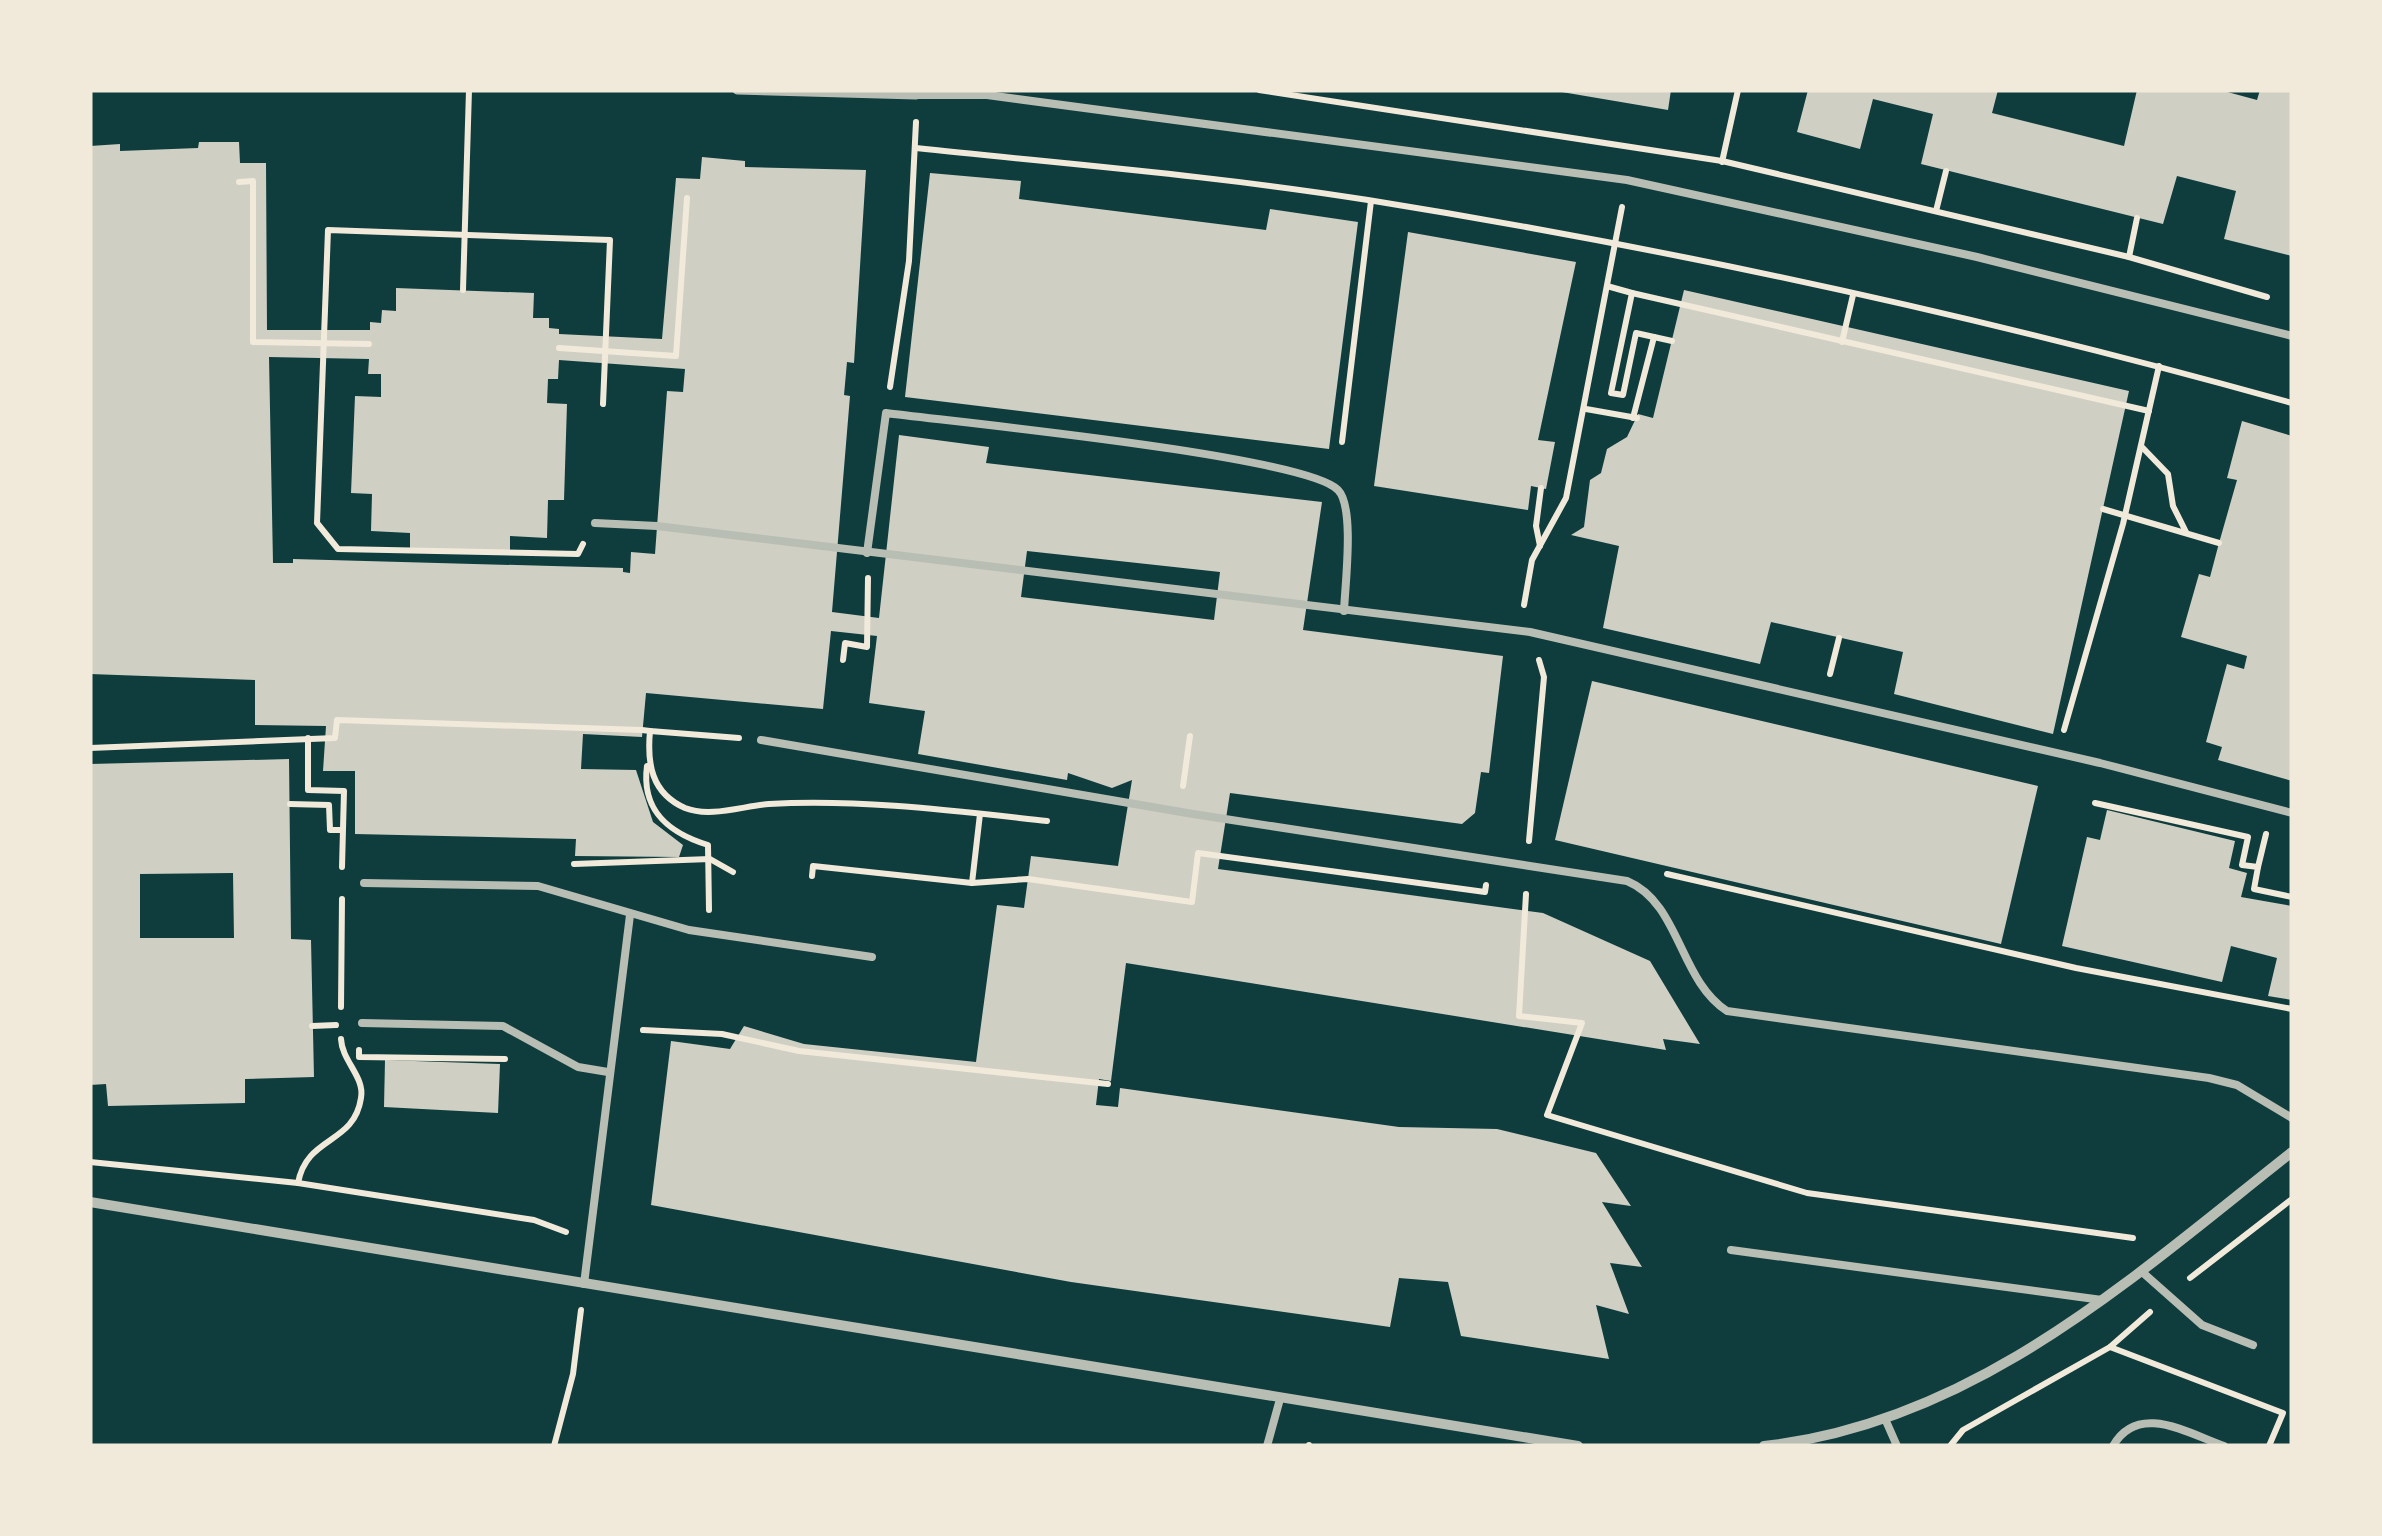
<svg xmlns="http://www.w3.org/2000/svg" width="2382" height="1536" viewBox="0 0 2382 1536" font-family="'Fira Sans',sans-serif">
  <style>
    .building { fill: #cfcfc3; fill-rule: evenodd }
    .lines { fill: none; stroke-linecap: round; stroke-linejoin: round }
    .path { stroke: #f1e9da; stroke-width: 6 }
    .service { stroke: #b8beb3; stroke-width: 8 }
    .pedestrian { stroke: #b8beb3; stroke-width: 9 }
    .minor { stroke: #b8beb3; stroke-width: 10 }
  </style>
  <rect width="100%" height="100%" fill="#0f3d3e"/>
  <g class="building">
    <polygon points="1550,90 1671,90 1668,110"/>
    <polygon points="1808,90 1998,90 1992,113 2124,146 2137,90 2220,90 2257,100 2260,90 2292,90 2292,256 2224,239 2236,191 2177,176 2163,224 1921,164 1933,114 1873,99 1860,149 1797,132"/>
    <path d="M 199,142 L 239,142 L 240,163 L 266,163 L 267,330 L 370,330 L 370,322 L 381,323 L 382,310 L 396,311 L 396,288 L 534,293 L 533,318 L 549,318 L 549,328 L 559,329 L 559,334 L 662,339 L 676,178 L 700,179 L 702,157 L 745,161 L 745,167 L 866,170 L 854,363 L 847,362 L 844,395 L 850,396 L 832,612 L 879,618 L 899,435 L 989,447 L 986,463 L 1322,502 L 1303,630 L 1503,656 L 1489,773 L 1481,772 L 1475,813 L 1462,824 L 1230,793 L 1218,869 L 1543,913 L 1650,961 L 1700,1044 L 1663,1039 L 1666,1050 L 1126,963 L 1111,1081 L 1099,1079 L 1096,1105 L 1118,1107 L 1120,1088 L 1399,1127 L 1497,1129 L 1596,1153 L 1631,1206 L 1602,1202 L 1642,1267 L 1610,1263 L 1629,1314 L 1596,1305 L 1609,1359 L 1461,1336 L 1448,1282 L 1399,1278 L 1390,1327 L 1071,1282 L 651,1205 L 671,1041 L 730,1049 L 744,1026 L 804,1044 L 976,1062 L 997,905 L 1024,908 L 1031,856 L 1118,866 L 1132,780 L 1112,788 L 1068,773 L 1067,780 L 918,754 L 925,711 L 869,703 L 877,636 L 831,631 L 823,709 L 646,693 L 642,737 L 583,734 L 581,769 L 636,770 L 653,822 L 683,845 L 679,857 L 575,856 L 576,839 L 355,834 L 355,771 L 323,771 L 326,726 L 255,725 L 255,680 L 90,674 L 90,146 L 120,144 L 120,151 L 198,148 ZM 269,357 L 369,359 L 368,374 L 381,374 L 381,397 L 355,396 L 351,493 L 372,494 L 371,531 L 410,533 L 410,550 L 510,554 L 510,536 L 547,538 L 548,500 L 564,500 L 567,404 L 547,403 L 548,379 L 558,379 L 559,360 L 685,369 L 683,392 L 667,391 L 655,554 L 631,552 L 630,573 L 623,572 L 623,568 L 293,559 L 293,563 L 273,563 ZM 1027,551 L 1220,572 L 1214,620 L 1021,597 Z"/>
    <polygon points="930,173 1021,181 1019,199 1266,230 1270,209 1358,222 1329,449 905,397"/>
    <polygon points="1408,232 1576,262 1538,440 1555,442 1546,489 1531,486 1528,510 1374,486"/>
    <polygon points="1684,290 2129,391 2053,734 1894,694 1903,652 1771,622 1760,664 1603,628 1619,546 1571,535 1584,527 1590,480 1601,473 1607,449 1627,437 1638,414 1653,418"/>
    <polygon points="2242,421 2292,436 2292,781 2218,760 2222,747 2206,742 2227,664 2244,669 2247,656 2181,637 2199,574 2210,577 2219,543 2237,480 2227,478"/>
    <polygon points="1592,681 2038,786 2001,944 1555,840"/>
    <path d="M 289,759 L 291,939 L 311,940 L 314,1077 L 245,1079 L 245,1103 L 108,1106 L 106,1084 L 90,1085 L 90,764 ZM 233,873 L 234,938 L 140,938 L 140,874 Z"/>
    <polygon points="2107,810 2235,841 2229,868 2247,873 2241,897 2292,906 2292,1000 2268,996 2277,958 2231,946 2222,982 2062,946 2087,837 2100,840"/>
    <polygon points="385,1060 500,1064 498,1113 384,1107"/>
  </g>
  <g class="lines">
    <g class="path">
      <polyline points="1259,90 1722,161 2129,257 2267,297"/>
      <path d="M 916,148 C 1066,164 1218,176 1368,200 C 1679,250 1988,318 2292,403"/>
      <polyline points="1722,162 1738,90"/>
      <polyline points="239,182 253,181 253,342 369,344"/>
      <polyline points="1936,211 1946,171"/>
      <polyline points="2129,257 2137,218"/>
      <polyline points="1607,286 1632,293 1611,393 1623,395 1636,333 1672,341"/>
      <polyline points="463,290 469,90"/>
      <polyline points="1632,293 2149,411"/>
      <polyline points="1842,342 1853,295"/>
      <polyline points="559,348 676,356 687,198"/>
      <polyline points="890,387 909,261 916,122"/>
      <polyline points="1586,409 1637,418"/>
      <polyline points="1633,418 1654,337"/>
      <polyline points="1342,442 1371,201"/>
      <polyline points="2141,446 2168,474 2173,506 2186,532"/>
      <polyline points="2103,509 2219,543"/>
      <polyline points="583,544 578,554 338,549 317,523 328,230 610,240 603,404"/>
      <polyline points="1540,546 1536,526 1541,488"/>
      <polyline points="1524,605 1532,560 1566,498 1622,207"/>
      <polyline points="843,660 845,643 867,647 868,578"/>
      <polyline points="1830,674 1839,638"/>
      <polyline points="2064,730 2123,524 2159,366"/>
      <polyline points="650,731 739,738"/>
      <polyline points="308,738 308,790 344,791 342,867"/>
      <path d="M 90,748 L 335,738 L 337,720 L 642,730 L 650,731 C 647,763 651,793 685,808 C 710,818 743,806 769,804 C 862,799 955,811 1047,821"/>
      <path d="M 647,766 C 641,811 669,833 708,845 L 709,910"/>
      <polyline points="1183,786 1190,736"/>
      <polyline points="2095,803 2248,837 2242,865 2258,867 2254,889 2292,897"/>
      <polyline points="290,804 329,805 330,830 342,830"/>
      <polyline points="1529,841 1544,677 1539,660"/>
      <polyline points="574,864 710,859 733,872"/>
      <polyline points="2258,867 2266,834"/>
      <polyline points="1667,874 2076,968 2292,1009"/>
      <polyline points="812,876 813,866 972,883 1028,879 1192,902 1198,853 1485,892 1486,885"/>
      <polyline points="972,883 980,814"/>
      <polyline points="1526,894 1519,1016 1582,1023 1547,1115 1807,1193 2133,1238"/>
      <polyline points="341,1007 342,899"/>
      <polyline points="312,1026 336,1025"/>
      <polyline points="643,1030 722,1034 799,1051 1108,1084"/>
      <polyline points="359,1050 359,1057 505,1059"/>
      <polyline points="90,1162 298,1183 534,1220 566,1232"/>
      <path d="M 298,1183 C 307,1135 354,1145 361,1098 C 365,1077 342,1061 341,1039"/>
      <polyline points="2190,1278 2292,1199"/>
      <polyline points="2110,1347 2283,1413 2269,1446"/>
      <polyline points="554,1446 573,1374 581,1310"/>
      <polyline points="1309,1446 1309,1445"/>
      <polyline points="1950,1446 1963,1430 2110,1347 2150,1312"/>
    </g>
    <g class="service">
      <polyline points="916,95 987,95 1627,180 1977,257 2292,336"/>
      <polyline points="595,523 657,526 1530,632 2100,763 2292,813"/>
      <path d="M 867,553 L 886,413 C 955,422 1306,456 1338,490 C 1355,507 1345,585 1344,611"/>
      <path d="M 761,740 L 1193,814 L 1627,881 C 1680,903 1679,980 1727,1011 L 2209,1078 L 2237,1085 L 2292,1118"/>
      <polyline points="364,883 538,886 689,930 872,957"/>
      <polyline points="362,1023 503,1026 578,1067 608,1072"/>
      <polyline points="1731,1250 2102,1300"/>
      <polyline points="2141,1271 2202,1325 2253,1345"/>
      <polyline points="584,1284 630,915"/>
      <polyline points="1886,1421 1897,1446"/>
      <polyline points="1267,1446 1280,1399"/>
      <path d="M 2113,1446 C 2138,1402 2187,1433 2224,1446"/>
    </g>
    <polyline class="pedestrian" points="737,90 916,95"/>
    <g class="minor">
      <polyline points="90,1202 1578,1446"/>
      <path d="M 1764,1446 C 1974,1423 2132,1278 2292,1152"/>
    </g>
  </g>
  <rect width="2382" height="1536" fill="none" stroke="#f1e9da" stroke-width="185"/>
</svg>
